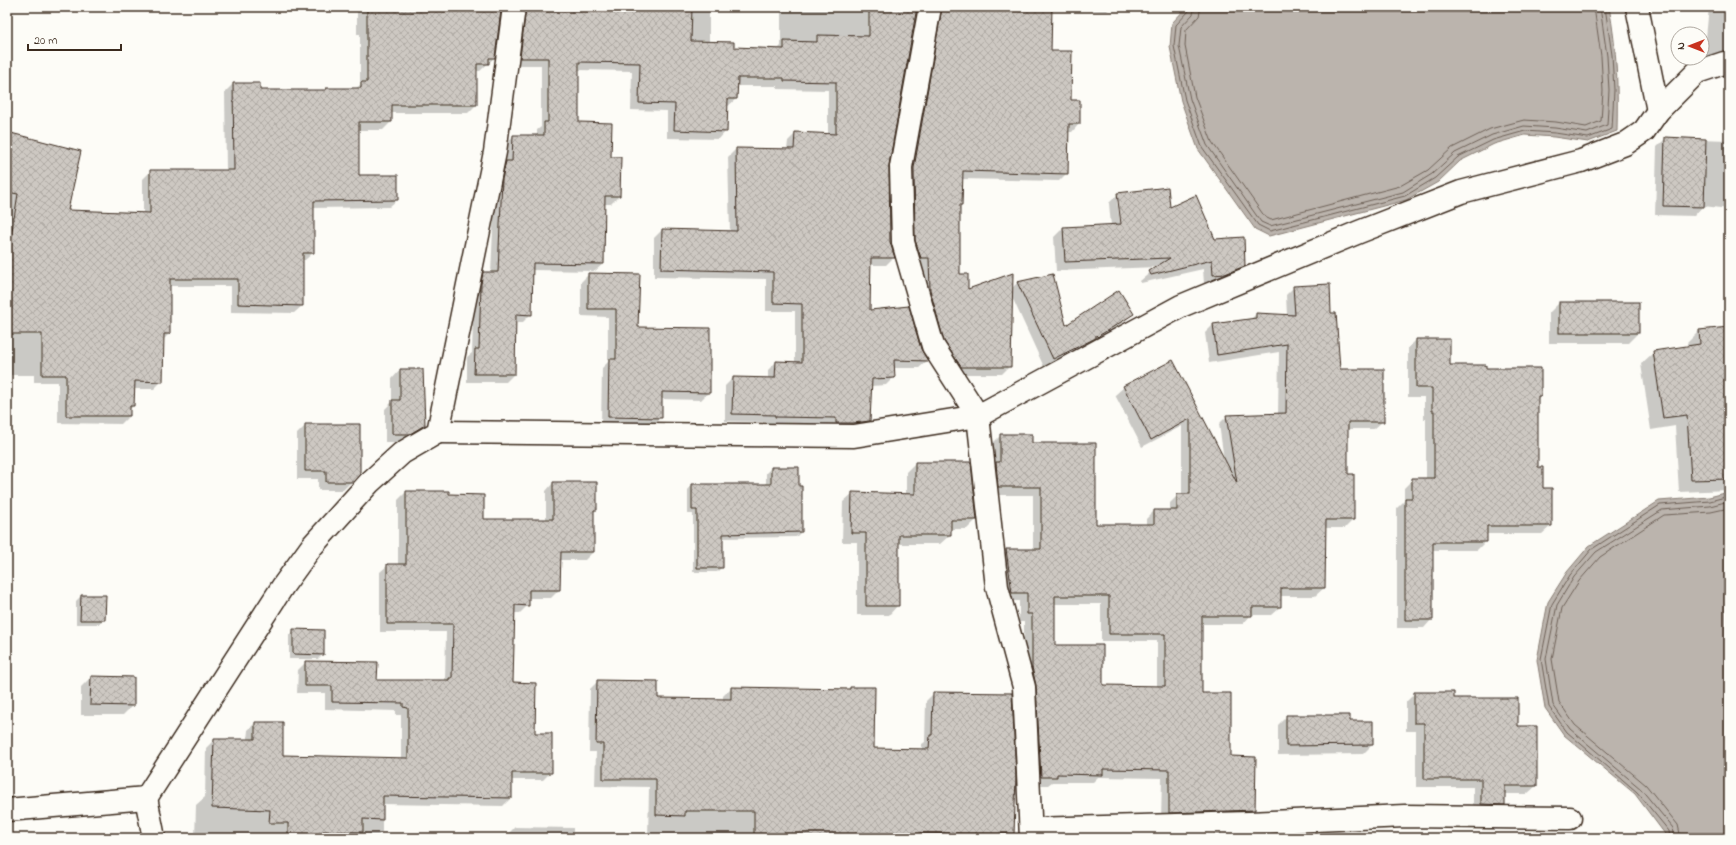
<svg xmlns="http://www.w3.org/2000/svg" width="1736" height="845" font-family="'Indie Flower',sans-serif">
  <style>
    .water { fill: #bbb4ad; stroke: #887d74 }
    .shadow { fill: #0003; fill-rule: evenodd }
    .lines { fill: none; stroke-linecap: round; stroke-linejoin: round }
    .shore { stroke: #6e6157; stroke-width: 1 }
    .building { fill: url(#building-cross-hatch); stroke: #3b2a1e; fill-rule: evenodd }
    .street-casing { stroke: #3b2a1e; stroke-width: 25 }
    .street { stroke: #fdfcf7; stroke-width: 22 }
  </style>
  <defs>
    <pattern id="building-cross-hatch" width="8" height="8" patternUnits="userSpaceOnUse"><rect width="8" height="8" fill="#cdc8c2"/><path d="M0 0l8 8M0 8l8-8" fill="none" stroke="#b1aca6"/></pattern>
  </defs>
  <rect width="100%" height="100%" fill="#fdfcf7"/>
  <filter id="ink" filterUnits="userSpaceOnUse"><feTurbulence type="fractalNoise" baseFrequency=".025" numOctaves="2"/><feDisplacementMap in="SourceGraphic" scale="8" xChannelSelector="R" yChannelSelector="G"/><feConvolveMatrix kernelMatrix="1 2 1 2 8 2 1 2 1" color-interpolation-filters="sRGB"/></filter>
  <g filter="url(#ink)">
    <g class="water">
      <path d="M1187,7h422c8,42 9,82 8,124l-29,11 -34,-5 -29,-2 -31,9 -34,17 -22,21 -32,18 -137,36 -14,-7 -57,-80 -17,-48 -11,-54 2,-24z"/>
      <polygon points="1729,492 1729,838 1667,838 1665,834 1635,794 1564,735 1545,708 1537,660 1548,602 1567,572 1589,546 1659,501 1709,497"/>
    </g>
    <g class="shadow">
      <polygon points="357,7 425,7 425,11 465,11 465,7 500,7 494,58 480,71 476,71 476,105 468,113 391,113 391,122 383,130 358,130 358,176 397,200 389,207 313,208 313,253 305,260 302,260 302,306 294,313 231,312 231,286 169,286 169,334 163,340 162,381 154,389 134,389 133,406 129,410 129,416 121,424 58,423 58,382 34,382 34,375 7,375 7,223 10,202 7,201 7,133 67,211 143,213 143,179 151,171 226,171 225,92 233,84 259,91 324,91 326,89 355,89 360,85 360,34 357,34"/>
      <polygon points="516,7 709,7 709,42 733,48 777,50 781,46 781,7 916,7 888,165 890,242 893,258 886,265 870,265 869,311 920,350 927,361 919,368 893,368 894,377 886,385 871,386 869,420 861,428 767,425 767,422 725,421 725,386 733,378 768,379 768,370 776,362 795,363 795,311 766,311 766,279 654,277 654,238 662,230 730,232 728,157 736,149 787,150 788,141 796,133 828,135 828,90 777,89 777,86 736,86 736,99 727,107 726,131 719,139 667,138 667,111 631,110 632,71 578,70 578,123 610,158 619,196 611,204 604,204 603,264 595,271 532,270 531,314 523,322 515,322 514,374 506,382 467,382 467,357 472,353 474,292 476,281 484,273 491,273 495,188 498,170 505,163 506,144 513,136 537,136 537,130 541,127 541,65 513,65"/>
      <polygon points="932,7 1111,7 1107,11 1051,10 1050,52 1079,124 1072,132 1068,132 1067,173 1059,181 961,179 961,204 959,206 959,275 967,290 1012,288 1017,283 1065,326 1133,314 1124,322 1089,345 1044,367 1012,297 1010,366 1002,374 953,374 922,298 922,266 913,266 906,176"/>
      <polygon points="1709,7 1729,7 1729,60 1704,58"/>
      <polygon points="1666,138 1729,140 1729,209 1703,206 1694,216 1655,215 1657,147"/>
      <path d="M1118,194l52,14 44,32 30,25 -9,10 -20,8 -11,1 -1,-15 -62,14 -1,-2 17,-14 -101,4 -2,-34 9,-9 48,-2 -2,-23zM1117,201h2l4,28h-2z"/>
      <polygon points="589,274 637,328 709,392 701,400 661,399 661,417 653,425 601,424 602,368 608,362 608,317 581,316 581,282"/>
      <path d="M1294,287l36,27 9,56 44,51 -9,8h-27v46l6,45 -8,8h-20l-1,60 -9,8h-35v11l-9,8h-20l-8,9h-42v70l53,116 -8,8 -85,3 1,-43 -64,-1 -5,5h-41l-4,3h-15l-9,-109v-54h-5v-21h-15l-6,-43 8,-8h27v-55h-43l3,-52 8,-8 30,9 64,81h51v-6l8,-8h16v-8l8,-8h4v-69l-40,21 -27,-52 9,-8 48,-26 52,99 -5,-36 8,-8 51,-1 1,-63 -70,11 -4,-30 8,-8 38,-6 5,-5 31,2 -1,-21zM1054,604h47v37h56v46l-55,-1 -48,-40z"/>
      <polygon points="1559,303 1638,333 1628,343 1549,343 1549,313"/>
      <polygon points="1729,328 1729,490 1679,492 1675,426 1651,430 1641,364 1654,352 1687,347 1687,343 1699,331"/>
      <polygon points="1416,340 1449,366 1485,369 1540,369 1540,396 1537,400 1537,468 1551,526 1542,534 1486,534 1486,541 1477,550 1432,550 1432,619 1424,628 1397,628 1397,508 1404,501 1404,488 1413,479 1426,479 1426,419 1424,419 1424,397 1408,397 1408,348"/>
      <polygon points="400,370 424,425 416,433 401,442 385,442 385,409 392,402 392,379"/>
      <polygon points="306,425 352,481 343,490 318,490 318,479 297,479 297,434"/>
      <polygon points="915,463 976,520 967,529 950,529 950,535 940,544 898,544 898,605 889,615 857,615 857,542 842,542 843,502 853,493 906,494 906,472"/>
      <polygon points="771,468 801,532 796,537 722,538 722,567 717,572 693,572 693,514 688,514 688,490 692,485 766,485 766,473"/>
      <polygon points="553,483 596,510 593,513 593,552 585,560 559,560 559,590 551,598 528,598 528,605 520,613 514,613 512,683 551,772 543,780 511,780 511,798 503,806 382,804 382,832 375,838 195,838 196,805 205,797 206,748 214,740 247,740 248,730 255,723 282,756 401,759 401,715 396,715 396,711 325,709 325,693 297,693 298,670 306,662 376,681 445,681 446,632 380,632 380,572 388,565 398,565 398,500 406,492 448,495 483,520 546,520 546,491"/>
      <polygon points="81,596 105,596 104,619 99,624 76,624 76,601"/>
      <polygon points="294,630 323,654 318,659 289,659 289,635"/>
      <polygon points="91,677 133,705 123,715 81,715 81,687"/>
      <polygon points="598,681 657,699 723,700 723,696 731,688 848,690 850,688 873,749 922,750 922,744 925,742 926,701 934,693 1015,776 1013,838 648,838 649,787 595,786 596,752 589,752 590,689"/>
      <polygon points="1415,693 1453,699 1517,727 1536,786 1527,794 1504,794 1504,804 1496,813 1473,813 1473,787 1416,787 1416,731 1406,731 1406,702"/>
      <polygon points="1287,716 1349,722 1372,745 1363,754 1278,755 1278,725"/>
      <polygon points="515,827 573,828 573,838 507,838 507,835"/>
    </g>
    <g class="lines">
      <g class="shore">
        <polyline points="1190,7 1189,11 1176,25 1174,46 1185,100 1202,147 1258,225 1270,231 1405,196 1435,178 1458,157 1493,140 1525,131 1555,133 1588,138 1612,129 1614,90 1612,55 1605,7"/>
        <polyline points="1195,7 1193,14 1181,27 1179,46 1190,99 1207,145 1261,222 1270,226 1403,192 1432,174 1455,153 1492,135 1524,126 1555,128 1587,133 1607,125 1609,90 1607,56 1600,7"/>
        <polyline points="1201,7 1199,16 1186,30 1185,46 1195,97 1212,142 1265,217 1271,220 1400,186 1428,170 1452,148 1490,129 1524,120 1556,122 1586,127 1601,121 1603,91 1601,56 1594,7"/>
        <polyline points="1670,838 1669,831 1637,792 1567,732 1549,707 1541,659 1552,604 1570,575 1592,549 1660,505 1710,501 1729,496"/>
        <polyline points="1675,838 1673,828 1641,789 1570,729 1553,705 1546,659 1557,605 1574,577 1596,552 1662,510 1710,506 1729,501"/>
        <polyline points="1681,838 1678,825 1646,785 1575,725 1559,702 1552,659 1562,608 1579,581 1600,557 1664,515 1711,512 1729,508"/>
      </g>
    </g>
    <g class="building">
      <polygon points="367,7 426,7 426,10 501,10 495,58 489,58 489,64 477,64 477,105 392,105 392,122 359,122 359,175 398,175 398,200 314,201 314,253 303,253 303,306 238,304 238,279 170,279 170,334 164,334 163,382 135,381 134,406 130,406 130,416 66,416 66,375 42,375 42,334 7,334 7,261 18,194 7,192 7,132 81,151 68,210 150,213 150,170 234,170 233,83 260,83 260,90 326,90 326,88 361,88 361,82 367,82"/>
      <polygon points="526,7 692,7 691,41 734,42 734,47 784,49 784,41 817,42 817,35 869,36 869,7 917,7 889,165 890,242 895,258 871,258 870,310 909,306 921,349 928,361 894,360 895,378 872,379 870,421 853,423 836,423 836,418 775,417 775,415 732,414 733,377 775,378 776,361 802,362 802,304 773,303 773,272 661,269 662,229 737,231 736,148 794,149 795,132 836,134 836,82 784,81 784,78 738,78 737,99 728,99 727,132 674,130 675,104 639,103 640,63 579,62 579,122 612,123 611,157 621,157 620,196 605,196 604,264 533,263 532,315 516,314 515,374 474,374 475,349 479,349 481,284 483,272 498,272 502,179 506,161 512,161 513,135 544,135 544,122 548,122 548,58 520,58"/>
      <polygon points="942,7 1052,7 1051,51 1072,51 1071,100 1080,100 1080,124 1069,124 1068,174 963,171 962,205 960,205 960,274 968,274 968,289 1013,273 1011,367 961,367 944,341 930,290 929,258 921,258 915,240 914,168"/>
      <polygon points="1665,137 1706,139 1704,207 1663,206"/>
      <polygon points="1168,187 1170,207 1196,195 1215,239 1244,237 1245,266 1225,274 1213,275 1212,260 1151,275 1149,271 1170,258 1065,262 1063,227 1121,224 1117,193"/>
      <polygon points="588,273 640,274 638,327 710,328 710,393 662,392 662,418 608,417 609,359 616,359 616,309 588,309"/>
      <polygon points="1053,274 1066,325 1119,290 1134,314 1100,335 1098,337 1096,335 1096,338 1053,359 1017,282"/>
      <path d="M1330,284l1,29h5l4,56h44v53h-36v52h6v46h-28l-1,68h-44v19h-29v9h-50v77h29v63l25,1 -1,53 -86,3v-43l-66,-1v6l-46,-1v3h-16l-5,-91 -4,-19v-53h-5v-21h-15l-6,-44h35v-62h-43l-2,-25h4v-28h32v9h64v81h58v-14h23v-16h13v-75l-39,21 -28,-54 50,-26 64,123 -11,-68 60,-2 1,-69 -70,11 -4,-31 43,-6v-5l39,2 -2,-29zM1055,596h54v38h56v52l-62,-1v-40h-48z"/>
      <rect x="1559" y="302" width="80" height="31"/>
      <polygon points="1729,327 1729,479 1691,480 1687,415 1663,418 1653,351 1700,344 1699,330"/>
      <polygon points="1416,339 1450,339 1450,365 1486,365 1486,368 1541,368 1541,396 1538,396 1538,467 1543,467 1543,488 1552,488 1552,526 1487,526 1487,542 1433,542 1433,620 1405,620 1405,498 1412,498 1412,478 1434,478 1434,411 1432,411 1432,388 1416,388"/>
      <polygon points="400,369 423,369 425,425 410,434 392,434 392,400 400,400"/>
      <polygon points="305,424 360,424 360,474 353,482 326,482 326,471 305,471"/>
      <polygon points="915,462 971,462 977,520 951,520 951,535 899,535 899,606 866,606 866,533 851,533 852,492 915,494"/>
      <polygon points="771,467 799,467 799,486 802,486 802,532 723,534 723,568 697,568 697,510 692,510 692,484 771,484"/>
      <polygon points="553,482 597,482 597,510 594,510 594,552 561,552 560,590 529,590 529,606 515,605 513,682 536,683 535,733 552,733 552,773 512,773 512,798 383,796 383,820 363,819 363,832 323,831 323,838 288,838 288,823 269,823 270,810 212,808 214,739 255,739 255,722 283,722 283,755 408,758 408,708 403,707 403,703 332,702 332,686 305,686 305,661 378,662 377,680 449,680 449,678 452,678 453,624 387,624 387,564 406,564 406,491 449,491 449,494 484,495 484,519 553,519"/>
      <polygon points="81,595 106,595 105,620 80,620"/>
      <polygon points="293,629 324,630 324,655 293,654"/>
      <polygon points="91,676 134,677 134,706 90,705"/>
      <polygon points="597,680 658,681 658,698 731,699 731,687 850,689 850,687 875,687 874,748 929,749 930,735 932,735 933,692 1012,693 1016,776 1014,834 920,833 920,838 754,838 754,811 685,811 685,816 656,815 656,779 603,779 603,744 596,744"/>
      <polygon points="1414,692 1454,692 1454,698 1518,698 1518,726 1537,726 1537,786 1505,786 1505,805 1481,804 1481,779 1424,779 1424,723 1414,723"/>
      <polygon points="1286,715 1350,715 1350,721 1373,721 1373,745 1286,746"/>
    </g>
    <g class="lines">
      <g class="street-casing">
        <g id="street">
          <polyline points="930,7 901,167 903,242 933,346 978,416 997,587 1024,687 1031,838"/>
          <polyline points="1637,7 1658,111"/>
          <polyline points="438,432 854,436 978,416 1181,306 1359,232 1461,192 1581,161 1625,144 1644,131 1658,111 1697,72 1724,63 1729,64"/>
          <polyline points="146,798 154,838"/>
          <polyline points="7,810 146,798 283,586 312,546 369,483 402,453 438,432 495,152 514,7"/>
          <polyline points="1031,829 1249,823 1405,816 1570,818"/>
        </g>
      </g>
      <use href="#street" class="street"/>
    </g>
  </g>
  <rect width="1736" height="845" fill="none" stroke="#fdfcf7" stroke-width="24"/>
  <rect x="12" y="12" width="1712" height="821" fill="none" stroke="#3b2a1e" stroke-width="1.5" filter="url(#ink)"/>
  <g transform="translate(1690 46) rotate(270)"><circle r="19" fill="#fdfcf7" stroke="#afa8a0"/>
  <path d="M0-3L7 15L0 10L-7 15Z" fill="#c8321e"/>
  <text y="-6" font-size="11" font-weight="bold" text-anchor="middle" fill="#3b2a1e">N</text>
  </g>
  <path d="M28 44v6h93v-6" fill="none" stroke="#3b2a1e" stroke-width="2"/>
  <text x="34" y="44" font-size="12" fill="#3b2a1e" stroke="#fdfcf7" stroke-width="3" paint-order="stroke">20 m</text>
</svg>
